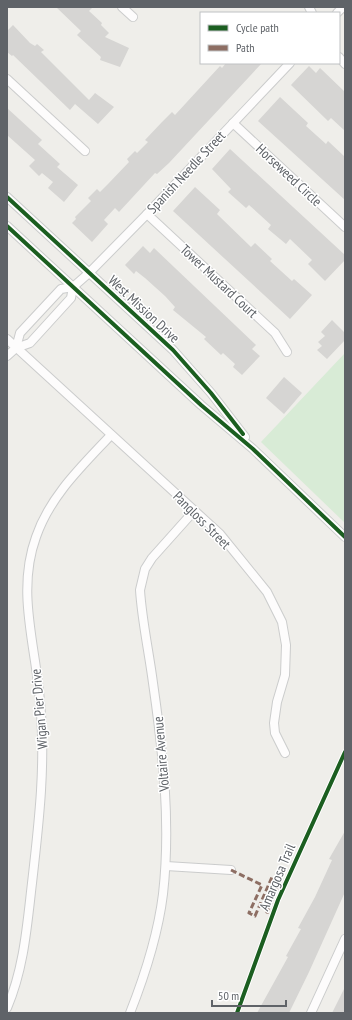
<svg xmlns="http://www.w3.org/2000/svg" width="352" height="1020" font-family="'PT Sans Narrow',sans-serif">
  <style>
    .green { fill: #d8ebd6 }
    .building { fill: #d6d5d3 }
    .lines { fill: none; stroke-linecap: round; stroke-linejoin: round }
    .minor-casing { stroke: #cbcccc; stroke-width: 10 }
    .minor { stroke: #fdfcfc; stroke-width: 8 }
    .quiet { stroke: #8d6e63; stroke-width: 3; stroke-dasharray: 6 3; stroke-linecap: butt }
    .cycleway-casing { stroke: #fff; stroke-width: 6 }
    .cycleway { stroke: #1b5e20; stroke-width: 4 }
    .labels { text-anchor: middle; stroke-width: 3; stroke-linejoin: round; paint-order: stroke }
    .street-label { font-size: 14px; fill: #5f6368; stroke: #fff }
  </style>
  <rect width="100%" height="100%" fill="#efeeea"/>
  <polygon class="green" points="345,353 345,523 261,442"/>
  <g class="building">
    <polygon points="56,7 93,7 89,11 102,23 101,25 109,33 105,37 129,48 120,67 100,60 101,57 77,35 81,31"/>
    <polygon points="13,25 30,43 35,46 37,44 44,50 41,52 89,100 95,93 114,107 98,124 75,104 70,110 13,55 12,56 7,52 7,31"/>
    <polygon points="226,63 262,63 169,163 157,174 155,173 119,212 115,208 104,220 108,224 92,242 72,223 76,219 75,217 91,201 88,198 97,189 100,192 108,184 129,162 127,159 135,151 137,153 148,142 145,140 162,122 172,112 175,115 220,66 222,68"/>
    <polygon points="309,66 316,73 320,68 345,92 345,131 331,118 328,121 291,85"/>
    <polygon points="280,97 308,123 306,126 326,144 328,141 345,157 345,200 258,121"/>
    <polygon points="7,108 42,140 38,144 60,164 57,167 78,185 64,202 48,188 53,182 42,173 39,176 29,166 35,160 7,135"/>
    <polygon points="230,149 345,255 345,260 325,281 308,264 312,260 290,239 286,244 268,229 271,225 249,205 246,208 228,192 231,189 212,169"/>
    <polygon points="195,187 220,210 217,214 251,247 255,243 272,259 270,261 292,281 294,279 312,295 290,319 173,211"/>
    <polygon points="143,246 150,253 154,248 256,345 252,349 260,356 242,375 233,367 235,364 223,353 221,355 204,339 206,337 173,310 175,307 165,296 145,278 136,271 134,274 125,265"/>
    <polygon points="332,320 345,333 345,340 327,359 317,350 322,346 318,342 325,336 321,332"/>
    <polygon points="284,377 302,393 284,414 266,398"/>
    <polygon points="345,831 345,892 309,972 289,1013 257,1013 288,957 286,956 301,929 298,928 315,897 332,860 329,859"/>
    <polygon points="345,987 345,1013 332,1013"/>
  </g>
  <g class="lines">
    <g class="minor-casing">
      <g id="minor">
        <polyline points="122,7 133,17"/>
        <polyline points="309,7 312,13"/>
        <polyline points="337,13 343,7"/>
        <polyline points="339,57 345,64"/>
        <polyline points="7,79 85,151"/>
        <polyline points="233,123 345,227"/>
        <polyline points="7,197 173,350 211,393 245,437"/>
        <polyline points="147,214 275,333 287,352"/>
        <polyline points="7,226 201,405 253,449 345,537"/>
        <polyline points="7,339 220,534 267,592 282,622 286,645 285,675 277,702 274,723 275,733 285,753"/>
        <polyline points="16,348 20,333 61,289 73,287 89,273 147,214 290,63"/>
        <polyline points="7,356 16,348 30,343 71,298 73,287"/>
        <polyline points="166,866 231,870"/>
        <path d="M7,1008c17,-40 20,-82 25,-125 7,-61 14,-120 8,-181 -4,-56 -24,-110 -4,-165 14,-41 46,-71 75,-102"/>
        <path d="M130,1013c15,-38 28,-78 33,-119 8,-70 0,-142 -10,-211 -4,-31 -11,-62 -13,-93l5,-21 7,-11 42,-47"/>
        <polyline points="311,1013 345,939"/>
      </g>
    </g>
    <use href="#minor" class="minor"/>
    <polyline class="quiet" points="231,870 262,885 249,913 255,916 272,877 280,881 267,912 273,914"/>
    <g class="cycleway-casing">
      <g id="cycleway">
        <polyline points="7,197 173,350 211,393 243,434"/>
        <polyline points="7,226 201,405 253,449 345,537"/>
        <polyline points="237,1013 278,900 345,752"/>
      </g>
    </g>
    <use href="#cycleway" class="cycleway"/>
  </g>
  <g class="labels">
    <g class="street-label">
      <text transform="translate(186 172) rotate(-47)" y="5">Spanish Needle Street</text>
      <text transform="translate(289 175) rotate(43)" y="5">Horseweed Circle</text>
      <text transform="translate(219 281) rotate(43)" y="5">Tower Mustard Court</text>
      <text transform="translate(144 309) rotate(43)" y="5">West Mission Drive</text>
      <text transform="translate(202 520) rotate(45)" y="5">Pangloss Street</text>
      <text transform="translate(39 709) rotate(-95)" y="5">Wigan Pier Drive</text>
      <text transform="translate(161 754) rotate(-95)" y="5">Voltaire Avenue</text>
      <text transform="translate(277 877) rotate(-67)" y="5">Amargosa Trail</text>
    </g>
  </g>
  <rect width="352" height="1020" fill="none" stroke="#5f6368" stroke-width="16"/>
  <rect x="200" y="12" width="140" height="52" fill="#ffffff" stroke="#bfc1c3"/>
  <rect x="208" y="25" width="20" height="6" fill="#1b5e20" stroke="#bfc1c3"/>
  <text x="236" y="32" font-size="12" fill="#5f6368">Cycle path</text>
  <rect x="208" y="45" width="20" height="6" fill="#8d6e63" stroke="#bfc1c3"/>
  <text x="236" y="52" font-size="12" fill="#5f6368">Path</text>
  <path d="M212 1000v6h74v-6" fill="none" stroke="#5f6368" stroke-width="2"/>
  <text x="218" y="1000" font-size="12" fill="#5f6368" stroke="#ffffff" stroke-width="3" paint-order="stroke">50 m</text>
</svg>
